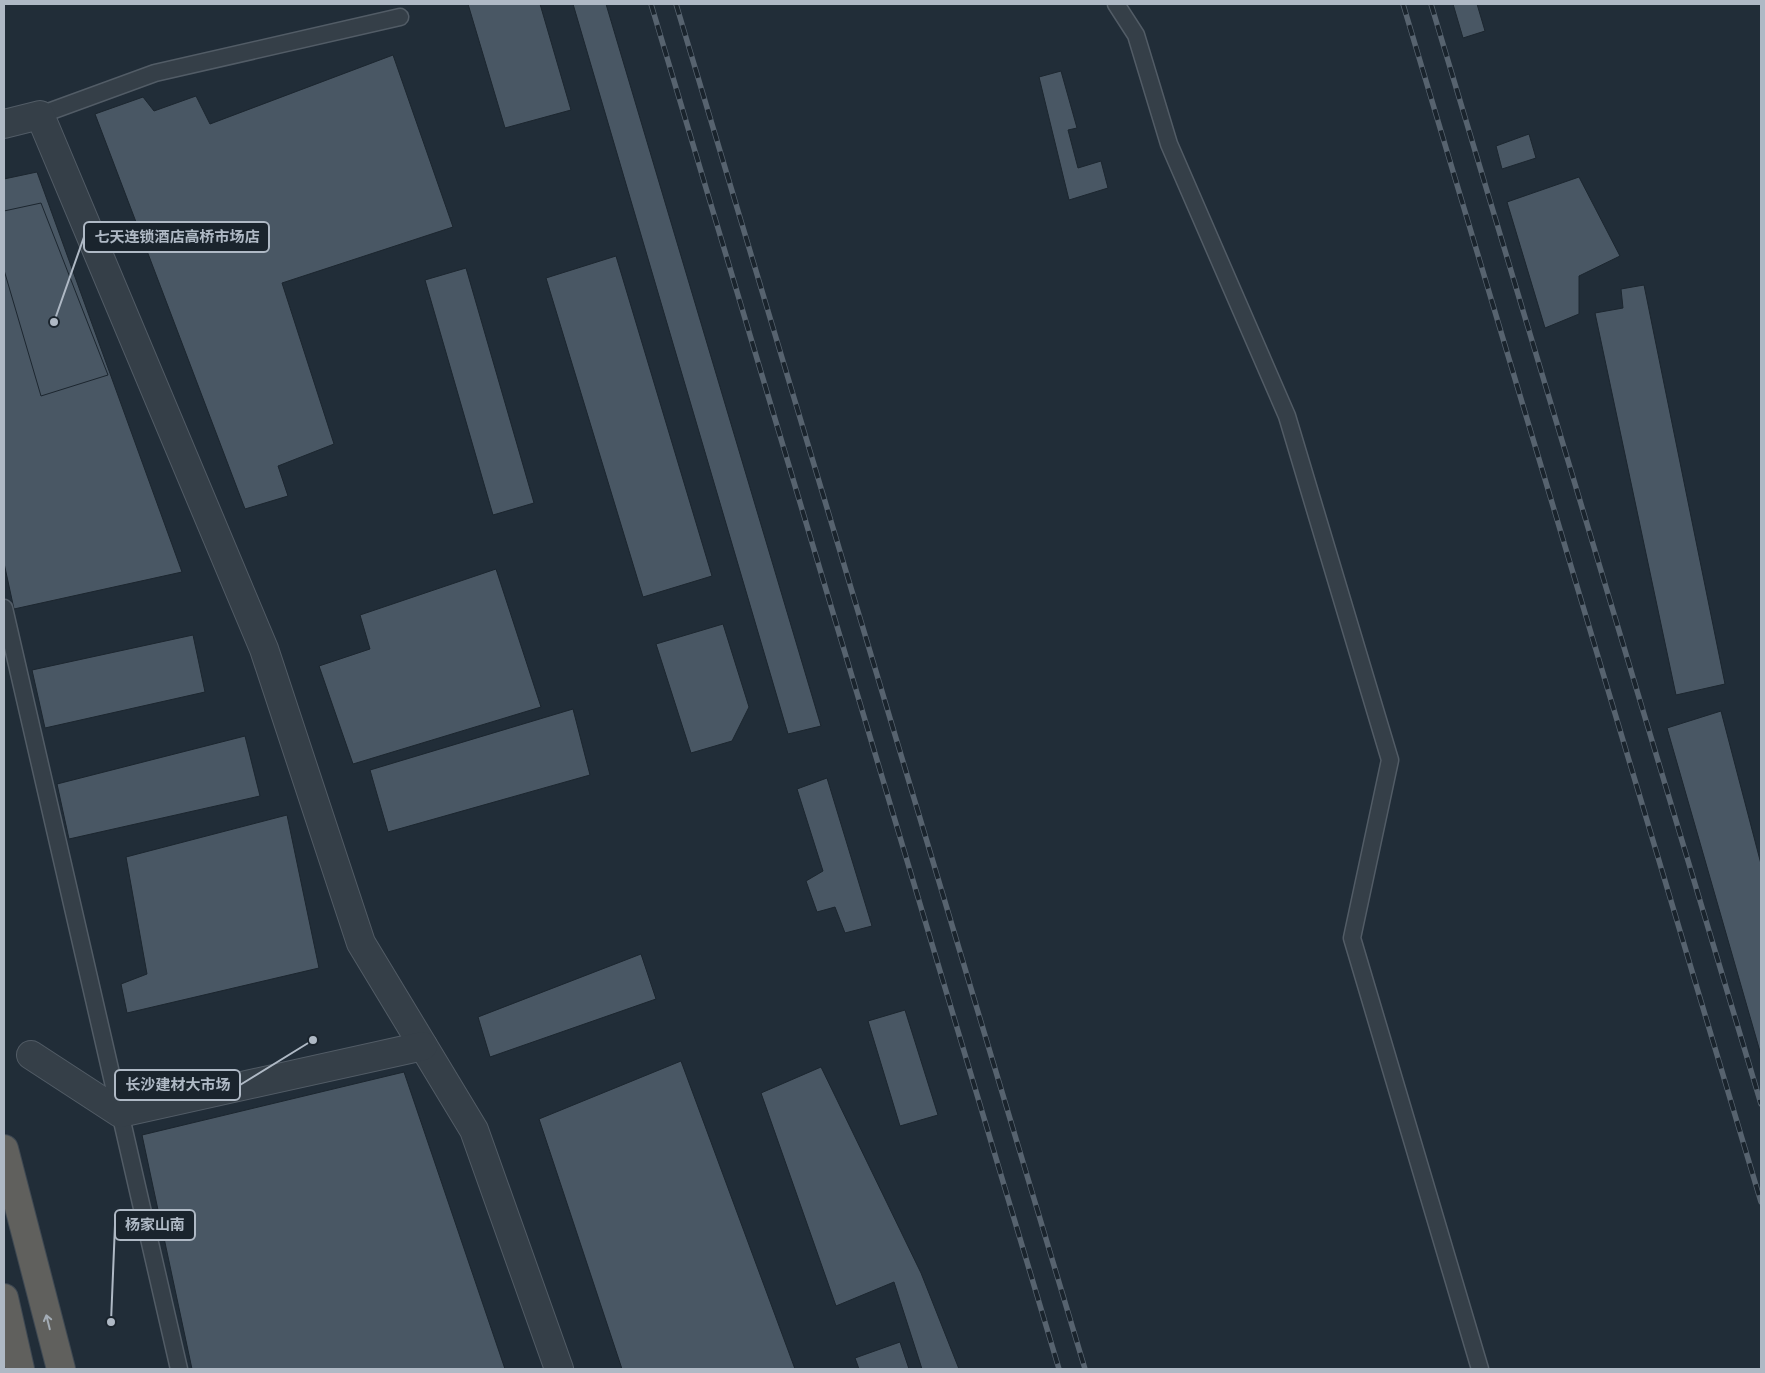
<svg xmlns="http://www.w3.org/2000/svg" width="1765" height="1373" font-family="'DM Sans','Noto Sans SC',sans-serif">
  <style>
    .building { fill: #495764; stroke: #1c262f }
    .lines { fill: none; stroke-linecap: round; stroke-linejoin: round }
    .service-casing { stroke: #525c66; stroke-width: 19 }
    .minor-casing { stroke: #525c66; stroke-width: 30 }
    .trunk-casing { stroke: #3f4953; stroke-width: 30 }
    .service { stroke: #353f48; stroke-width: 16 }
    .minor { stroke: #353f48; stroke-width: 28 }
    .trunk { stroke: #60605d; stroke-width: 28 }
    .rail-casing { stroke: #57636f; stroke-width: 5.5 }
    .rail { stroke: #1a242d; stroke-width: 4; stroke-dasharray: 11; stroke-linecap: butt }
    .oneway { stroke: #a3acb5 }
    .leader { fill: none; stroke: #afb9c5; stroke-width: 2 }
    .callout-dot { fill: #afb9c5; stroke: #1a242d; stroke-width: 2 }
    .callout { fill: #1a242d; stroke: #afb9c5; stroke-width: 2 }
    .callout-label { font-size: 15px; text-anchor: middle; font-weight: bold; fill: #afb9c5 }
  </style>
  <rect width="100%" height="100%" fill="#212d38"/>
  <g class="building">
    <polygon points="468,4 540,4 571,110 505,128"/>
    <polygon points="573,4 606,4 821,726 788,734"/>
    <polygon points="1453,4 1477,4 1485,31 1463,38"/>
    <polygon points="393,55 453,227 282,283 334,444 278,466 288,496 245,509 95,114 143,97 154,111 196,96 210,124"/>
    <polygon points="1061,71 1077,128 1068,130 1078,168 1101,161 1108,188 1069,200 1039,77"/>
    <polygon points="1529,134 1536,158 1502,169 1496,146"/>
    <polygon points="37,172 182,572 14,609 4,563 4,179"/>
    <polygon points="1579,177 1620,256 1579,276 1579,314 1545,328 1507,202"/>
    <polygon points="41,203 108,375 41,396 4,270 4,211"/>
    <polygon points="616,256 712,576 643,597 546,278"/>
    <polygon points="466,268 534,503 493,515 425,280"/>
    <polygon points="1644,285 1725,684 1676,695 1595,313 1623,308 1621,289"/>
    <polygon points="496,569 541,707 353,764 319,666 370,649 360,615"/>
    <polygon points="723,624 749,707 732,741 691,753 656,644"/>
    <polygon points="193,635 205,692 45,728 32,670"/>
    <polygon points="573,709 590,775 388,832 370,770"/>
    <polygon points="1721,711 1761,864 1761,1055 1667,728"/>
    <polygon points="245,736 260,796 69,839 57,784"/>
    <polygon points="827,778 872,926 845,933 835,907 817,912 806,881 823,871 797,789"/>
    <polygon points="287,815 319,968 127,1013 121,984 147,974 126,857"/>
    <polygon points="641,954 656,999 490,1057 478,1017"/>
    <polygon points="905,1010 938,1115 900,1126 868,1021"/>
    <polygon points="681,1061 795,1369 622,1369 539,1119"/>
    <polygon points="821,1067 921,1273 959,1369 922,1369 894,1282 836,1306 761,1093"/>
    <polygon points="404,1072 505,1369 192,1369 142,1135"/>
    <polygon points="900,1342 909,1369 859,1369 855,1358"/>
  </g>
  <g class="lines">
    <g class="service-casing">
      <g id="service">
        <polyline points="1116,4 1136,35 1169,144 1287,416 1390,760 1352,938 1480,1369"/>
        <polyline points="40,115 155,73 400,17"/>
        <polyline points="4,608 179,1369"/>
      </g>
    </g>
    <g class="minor-casing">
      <g id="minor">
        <polyline points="4,124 40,115 264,649 361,943 474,1130 559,1369"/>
        <polyline points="31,1055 120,1113 423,1046"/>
      </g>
    </g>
    <g class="trunk-casing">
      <g id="trunk">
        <polyline points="4,1149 61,1369"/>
        <polyline points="4,1298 20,1369"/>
      </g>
    </g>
    <use href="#service" class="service"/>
    <use href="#minor" class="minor"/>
    <use href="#trunk" class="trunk"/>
    <g class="rail-casing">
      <g id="rail">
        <polyline points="651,4 1059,1369"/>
        <polyline points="676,4 1085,1369"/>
        <polyline points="1403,4 1761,1202"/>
        <polyline points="1431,4 1761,1104"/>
      </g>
    </g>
    <use href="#rail" class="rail"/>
  </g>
  <defs><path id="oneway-shaft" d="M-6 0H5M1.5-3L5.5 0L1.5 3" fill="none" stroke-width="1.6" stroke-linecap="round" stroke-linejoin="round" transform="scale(1.25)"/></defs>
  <use class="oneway" href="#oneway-shaft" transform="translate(48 1322) rotate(-104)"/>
  <path class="leader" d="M54 322L84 237M313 1040L240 1085M111 1322L115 1225"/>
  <g class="callout-dot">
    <circle cx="54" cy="322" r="5"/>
    <circle cx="313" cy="1040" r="5"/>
    <circle cx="111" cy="1322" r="5"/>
  </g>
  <g class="callout">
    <rect x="84" y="222" width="185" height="30" rx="5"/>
    <rect x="115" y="1070" width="125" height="30" rx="5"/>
    <rect x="115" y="1210" width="80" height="30" rx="5"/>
  </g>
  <g class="callout-label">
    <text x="177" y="242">七天连锁酒店高桥市场店</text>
    <text x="178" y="1090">长沙建材大市场</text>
    <text x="155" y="1230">杨家山南</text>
  </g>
  <rect width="1765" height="1373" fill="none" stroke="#afb9c5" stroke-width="10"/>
</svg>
